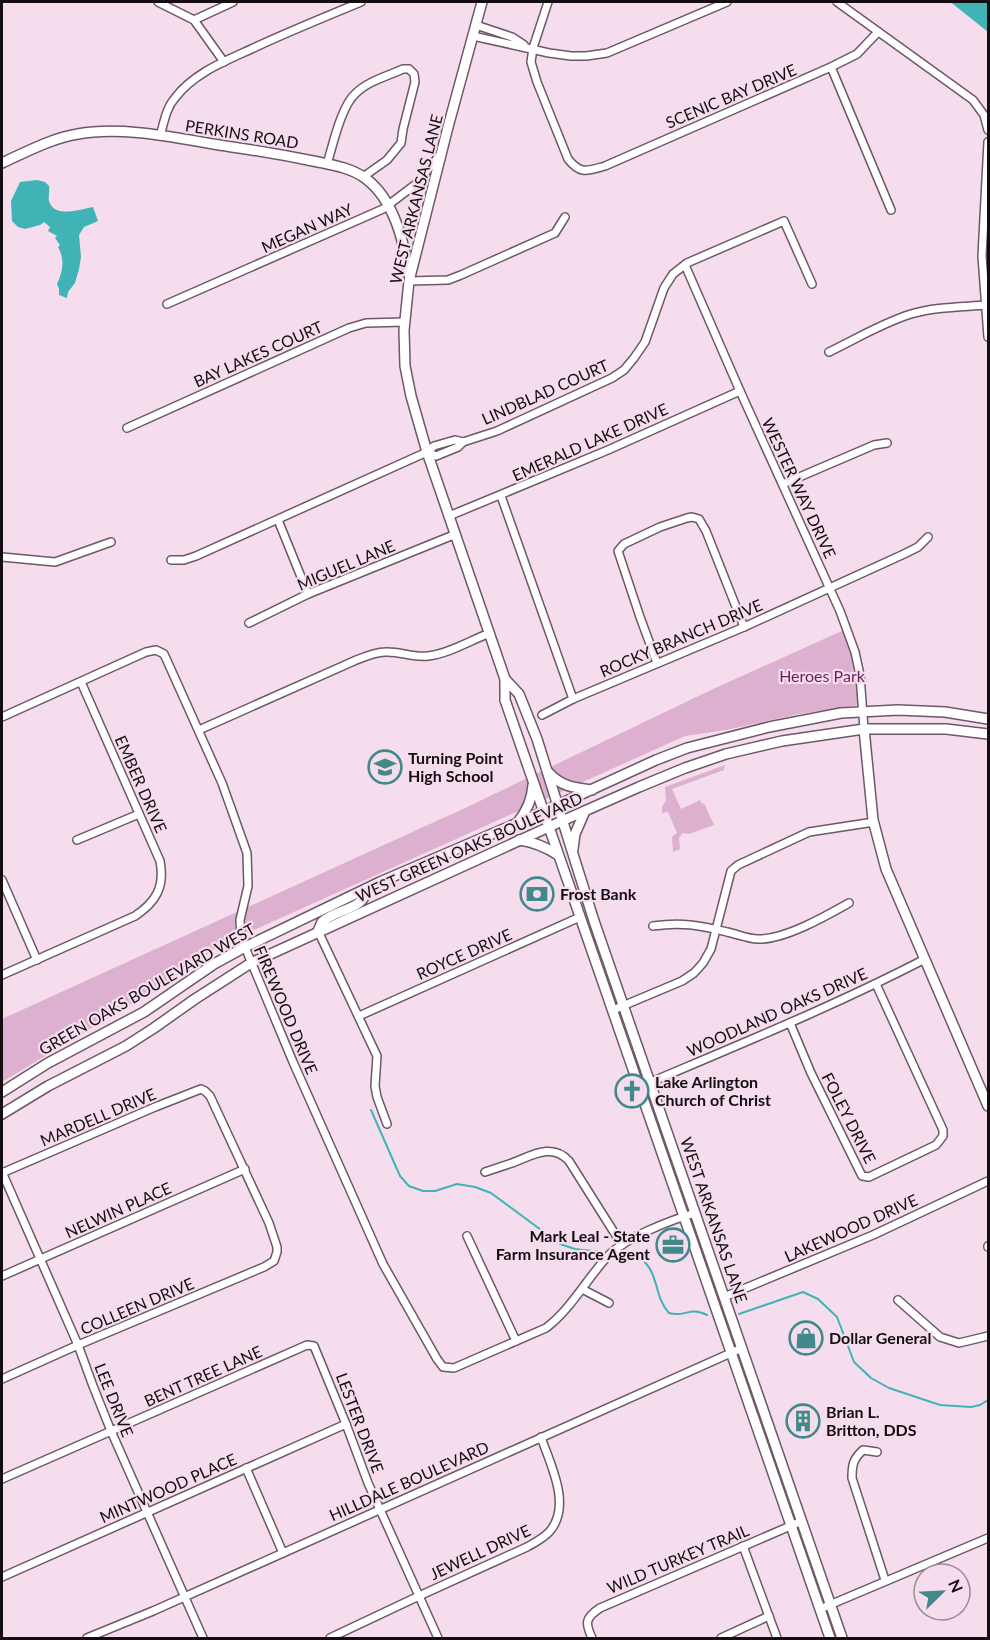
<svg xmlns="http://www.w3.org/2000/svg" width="990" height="1640" font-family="Lato,sans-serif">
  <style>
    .green { fill: #deb0d0 }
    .water { fill: #40b3b6 }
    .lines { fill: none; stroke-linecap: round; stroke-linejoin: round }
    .stream { stroke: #40b3b6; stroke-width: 2 }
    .street-casing { stroke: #6c5866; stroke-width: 10 }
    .secondary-casing { stroke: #6c5866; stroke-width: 12 }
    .street { stroke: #fff; stroke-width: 7 }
    .secondary { stroke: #fff; stroke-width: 9 }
    .labels { text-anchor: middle; stroke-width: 4.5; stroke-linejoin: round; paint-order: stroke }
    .street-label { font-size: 16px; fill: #150d12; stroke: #f5dded }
    .park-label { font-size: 16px; fill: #6c1e5b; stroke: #f5dded }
    .poi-label { font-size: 16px; font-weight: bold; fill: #150d12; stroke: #f5dded; text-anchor: start }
  </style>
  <rect width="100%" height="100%" fill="#f5dded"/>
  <g class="green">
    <path d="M844,630c10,26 13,46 14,75l-59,9 -73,16 -41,6 -462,208 -85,56 -136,82v-63l463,-211 246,-118z"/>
    <polygon points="725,765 724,770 672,789 681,809 700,800 702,804 704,803 714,825 689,834 683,833 679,838 680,849 673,852 672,837 677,833 668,812 662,813 662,807 666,800 665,787"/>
  </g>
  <g class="water">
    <polygon points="949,2 988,2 988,32 953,4"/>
    <path d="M37,180l8,2 4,4c1,5 -1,10 0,15 5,18 32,8 44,6l5,14 -14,6 -5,8 2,22 -2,12 -4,14 -7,9 -1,6 -8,-3v-6l-2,-5c6,-13 8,-24 1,-37l2,-2 -5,-7 2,-2 -9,-5 2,-4 -6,-5 -4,3 -15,4 -7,-2 -6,-6 -1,-20 9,-19z"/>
  </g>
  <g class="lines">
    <g class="stream">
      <polyline points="371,1110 400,1176 409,1186 423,1191 435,1191 457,1184 475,1187 491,1193 560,1244 575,1249 601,1252"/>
      <path d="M634,1255c27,12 18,40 35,58 16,5 20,-7 38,2"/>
      <polyline points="739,1314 803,1292 818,1299 837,1317 854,1362 871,1378 889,1388 940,1405 971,1407 980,1405 988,1400"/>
    </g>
    <g class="street-casing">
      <g id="street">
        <polyline points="158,2 194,20 224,62"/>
        <path d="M548,2l-15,46 -2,14 6,20 31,77c13,16 19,12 37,7l226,-99 26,-13 21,-22"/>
        <polyline points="837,2 973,100 984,115 988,130"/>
        <polyline points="194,20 233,2"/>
        <polyline points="476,25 512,37 524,45"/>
        <polyline points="473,36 549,53 571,56 586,56 607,53 727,2"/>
        <polyline points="831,67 891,210"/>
        <path d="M160,136c4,-13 6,-28 15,-38 20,-27 56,-39 85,-53 33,-15 67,-29 101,-43"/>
        <polyline points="988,142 982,256 988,337"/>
        <path d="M327,164c6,-19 14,-58 29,-71 12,-12 32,-17 47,-24h6l5,5 1,8 -12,47 -2,14 -14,17 -24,17"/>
        <polyline points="685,265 740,391 840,611 855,652 860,675 864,729"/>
        <polyline points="409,281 448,280 461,275 555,233 565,217"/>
        <polyline points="167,304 383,209 416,184 439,156"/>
        <path d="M829,352c27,-13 53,-29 82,-38 23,-7 50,-7 75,-9"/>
        <polyline points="127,428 349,328 366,323 405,322"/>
        <polyline points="427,452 436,456 458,447 463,442"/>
        <polyline points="783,484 874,445 887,443"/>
        <polyline points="501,496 573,699"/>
        <polyline points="449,516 608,450 740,391"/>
        <polyline points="278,520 308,594"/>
        <polyline points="2,557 55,562 111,542"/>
        <polyline points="171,560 184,560 196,556 427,452 434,446 455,440 463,442 497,431 612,378 624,370 634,358 645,342 664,288 673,274 687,263 784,221 812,284"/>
        <polyline points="249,623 308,594 456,534"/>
        <polyline points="657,663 640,617 618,551 624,544 660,527 687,518 692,517 699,519 706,531 744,627"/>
        <polyline points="542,715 573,699 744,627 904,554 918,547 928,537"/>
        <path d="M2,717l144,-65 10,-2 8,4 58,129 25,70 1,33 -8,34 1,18 4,9 48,115 90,202 54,95 6,8 11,1 92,-40c25,-19 40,-48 61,-71 17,-19 64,-37 88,-44"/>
        <path d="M199,730l155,-69c10,-4 21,-9 31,-9 15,-1 28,6 43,4 20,-2 43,-16 62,-23"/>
        <polyline points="77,840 139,814"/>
        <polyline points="2,880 37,960"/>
        <path d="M653,926c28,-4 46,-1 74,6 10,2 21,7 31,7 26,1 68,-23 91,-36"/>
        <polyline points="318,931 377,1056 375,1086 377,1097 387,1124"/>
        <path d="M2,975l133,-59c21,-14 30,-29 25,-55l-79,-179"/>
        <polyline points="613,1010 682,981 694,973 703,963 711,949 731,871 738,865 809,832 874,822"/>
        <polyline points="359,1016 580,917"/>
        <polyline points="790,1023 811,1073 862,1176 869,1177 936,1145 943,1136 943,1130 876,984"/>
        <path d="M641,1091l10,-9c92,-39 185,-77 274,-123"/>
        <polyline points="2,1172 78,1345 93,1386 111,1431 203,1638"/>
        <path d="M485,1172c9,-3 18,-6 27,-9 19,-7 40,-21 57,-2l53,84"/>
        <polyline points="467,1236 516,1341"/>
        <polyline points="988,1246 988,1247"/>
        <polyline points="2,1276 245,1169"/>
        <polyline points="582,1289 609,1303"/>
        <polyline points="724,1297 873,1235 988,1181"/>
        <polyline points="898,1300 940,1337 959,1343 988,1336"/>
        <polyline points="2,1379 78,1345 264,1267 274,1261 277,1252 277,1247 269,1223 210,1096 205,1091 201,1089 155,1107 2,1173"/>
        <path d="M877,1452l-14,-2c-10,9 -11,15 -11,28l33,102"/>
        <polyline points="246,1468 283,1553"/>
        <polyline points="2,1479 307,1345 314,1346 346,1424 368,1483 438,1638"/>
        <polyline points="743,1546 777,1638"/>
        <polyline points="2,1577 346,1424"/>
        <polyline points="820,1609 988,1538"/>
        <polyline points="87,1638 153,1611 742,1348"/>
        <path d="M330,1638l89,-42 108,-49c9,-5 17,-9 23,-16 22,-26 0,-67 -9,-94"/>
        <path d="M592,1638c-7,-15 -7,-20 8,-30l202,-87"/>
        <polyline points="721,1638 769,1616"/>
      </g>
    </g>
    <g class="secondary-casing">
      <g id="secondary">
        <polyline points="482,2 448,127 409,281 404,330 405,366 411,396 427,452 505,679 505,700 830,1638"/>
        <path d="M2,163c24,-11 50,-25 76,-29 47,-9 107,6 154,13 29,4 57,9 86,15 15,3 33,6 47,16 29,21 39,64 44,97"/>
        <polyline points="505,679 519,694 537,739 594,921 842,1638"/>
        <polyline points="864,729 873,820 886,869 988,1106"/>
        <path d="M548,772c12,14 26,16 44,18"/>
        <path d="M518,822c9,-11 14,-23 15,-37"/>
        <path d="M519,840c15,2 27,7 39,15"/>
        <polyline points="573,849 575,834 585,811"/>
        <path d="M318,931c1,-2 3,-7 4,-9 11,-12 45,-13 44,-33"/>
        <polyline points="2,1092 48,1063 144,1012 214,964 245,947 380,882 536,815 656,760 687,748 769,727 841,713 898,710 945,712 988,719"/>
        <polyline points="2,1114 48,1086 126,1046 154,1028 195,999 251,963 562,821 639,787 685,768 726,754 782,741 864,729 946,729 988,734"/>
      </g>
    </g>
    <use href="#street" class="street"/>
    <use href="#secondary" class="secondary"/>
  </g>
  <defs>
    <g id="school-ring" transform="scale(1.725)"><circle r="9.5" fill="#f5dded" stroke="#41898b" stroke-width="1.5"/><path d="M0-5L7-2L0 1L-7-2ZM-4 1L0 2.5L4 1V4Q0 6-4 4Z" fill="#41898b"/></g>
    <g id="bank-ring" transform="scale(1.725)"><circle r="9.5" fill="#f5dded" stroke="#41898b" stroke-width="1.5"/><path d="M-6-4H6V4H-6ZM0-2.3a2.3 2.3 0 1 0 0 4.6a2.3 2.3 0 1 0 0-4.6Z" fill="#41898b"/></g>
    <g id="church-ring" transform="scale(1.725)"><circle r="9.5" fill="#f5dded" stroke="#41898b" stroke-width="1.5"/><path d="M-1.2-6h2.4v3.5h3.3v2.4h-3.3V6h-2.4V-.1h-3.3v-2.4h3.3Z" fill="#41898b"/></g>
    <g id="office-ring" transform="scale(1.725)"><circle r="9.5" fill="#f5dded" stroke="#41898b" stroke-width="1.5"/><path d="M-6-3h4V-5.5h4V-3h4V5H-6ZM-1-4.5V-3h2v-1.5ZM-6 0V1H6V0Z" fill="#41898b"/></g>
    <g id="shop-ring" transform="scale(1.725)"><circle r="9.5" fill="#f5dded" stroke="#41898b" stroke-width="1.5"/><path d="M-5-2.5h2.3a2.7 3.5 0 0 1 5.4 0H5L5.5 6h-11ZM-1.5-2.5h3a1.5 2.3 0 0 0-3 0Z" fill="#41898b"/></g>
    <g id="building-ring" transform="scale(1.725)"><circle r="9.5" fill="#f5dded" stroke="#41898b" stroke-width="1.5"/><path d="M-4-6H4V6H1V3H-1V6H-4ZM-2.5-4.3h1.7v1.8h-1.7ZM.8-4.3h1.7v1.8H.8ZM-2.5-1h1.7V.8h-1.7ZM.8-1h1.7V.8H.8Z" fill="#41898b"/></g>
  </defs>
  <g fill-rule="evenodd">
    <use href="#school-ring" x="385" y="767"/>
    <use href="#bank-ring" x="537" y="894"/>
    <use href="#church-ring" x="632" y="1091"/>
    <use href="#office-ring" x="673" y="1245"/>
    <use href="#shop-ring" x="806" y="1338"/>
    <use href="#building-ring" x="803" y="1421"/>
  </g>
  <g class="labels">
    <g class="street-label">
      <text transform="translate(731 96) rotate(-23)" y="6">SCENIC BAY DRIVE</text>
      <text transform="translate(242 134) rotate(9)" y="6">PERKINS ROAD</text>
      <text transform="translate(416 199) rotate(-76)" y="6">WEST ARKANSAS LANE</text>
      <text transform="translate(307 228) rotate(-24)" y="6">MEGAN WAY</text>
      <text transform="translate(258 354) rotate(-24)" y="6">BAY LAKES COURT</text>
      <text transform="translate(545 392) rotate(-24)" y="6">LINDBLAD COURT</text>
      <text transform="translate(590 442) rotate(-24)" y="6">EMERALD LAKE DRIVE</text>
      <text transform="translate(799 488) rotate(65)" y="6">WESTER WAY DRIVE</text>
      <text transform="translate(346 565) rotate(-23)" y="6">MIGUEL LANE</text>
      <text transform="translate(681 638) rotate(-23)" y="6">ROCKY BRANCH DRIVE</text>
      <text transform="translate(141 784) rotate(66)" y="6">EMBER DRIVE</text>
      <text transform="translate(469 847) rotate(-24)" y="6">WEST GREEN OAKS BOULEVARD</text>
      <text transform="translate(464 954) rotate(-24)" y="6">ROYCE DRIVE</text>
      <text transform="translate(147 989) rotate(-30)" y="6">GREEN OAKS BOULEVARD WEST</text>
      <text transform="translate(286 1010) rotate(67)" y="6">FIREWOOD DRIVE</text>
      <text transform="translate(777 1012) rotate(-24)" y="6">WOODLAND OAKS DRIVE</text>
      <text transform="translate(98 1117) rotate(-23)" y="6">MARDELL DRIVE</text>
      <text transform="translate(849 1118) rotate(63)" y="6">FOLEY DRIVE</text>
      <text transform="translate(118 1210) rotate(-24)" y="6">NELWIN PLACE</text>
      <text transform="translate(714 1220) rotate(71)" y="6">WEST ARKANSAS LANE</text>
      <text transform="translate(851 1228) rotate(-24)" y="6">LAKEWOOD DRIVE</text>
      <text transform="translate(137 1306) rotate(-23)" y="6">COLLEEN DRIVE</text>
      <text transform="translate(203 1376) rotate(-24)" y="6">BENT TREE LANE</text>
      <text transform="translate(114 1400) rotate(68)" y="6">LEE DRIVE</text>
      <text transform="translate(360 1423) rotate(69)" y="6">LESTER DRIVE</text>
      <text transform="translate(409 1481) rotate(-24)" y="6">HILLDALE BOULEVARD</text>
      <text transform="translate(168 1488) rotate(-24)" y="6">MINTWOOD PLACE</text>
      <text transform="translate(480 1552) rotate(-25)" y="6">JEWELL DRIVE</text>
      <text transform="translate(678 1559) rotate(-23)" y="6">WILD TURKEY TRAIL</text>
    </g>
    <g class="park-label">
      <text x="822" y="682">Heroes Park</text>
    </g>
    <g class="poi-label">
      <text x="408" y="764">Turning Point<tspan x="408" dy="18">High School</tspan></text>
      <text x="560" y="900">Frost Bank</text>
      <text x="655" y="1088">Lake Arlington<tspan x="655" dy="18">Church of Christ</tspan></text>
      <text x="650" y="1242" text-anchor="end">Mark Leal - State<tspan x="650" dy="18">Farm Insurance Agent</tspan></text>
      <text x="829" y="1344">Dollar General</text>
      <text x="826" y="1418">Brian L.<tspan x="826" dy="18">Britton, DDS</tspan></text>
    </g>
  </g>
  <rect width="990" height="1640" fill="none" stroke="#150d12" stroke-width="6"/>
  <g transform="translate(942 1592) rotate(66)"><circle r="28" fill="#f5dded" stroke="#9b8a95" stroke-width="1.5"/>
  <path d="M0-4.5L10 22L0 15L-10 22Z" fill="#41898b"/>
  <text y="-9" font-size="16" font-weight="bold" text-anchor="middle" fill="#150d12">N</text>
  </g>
</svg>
